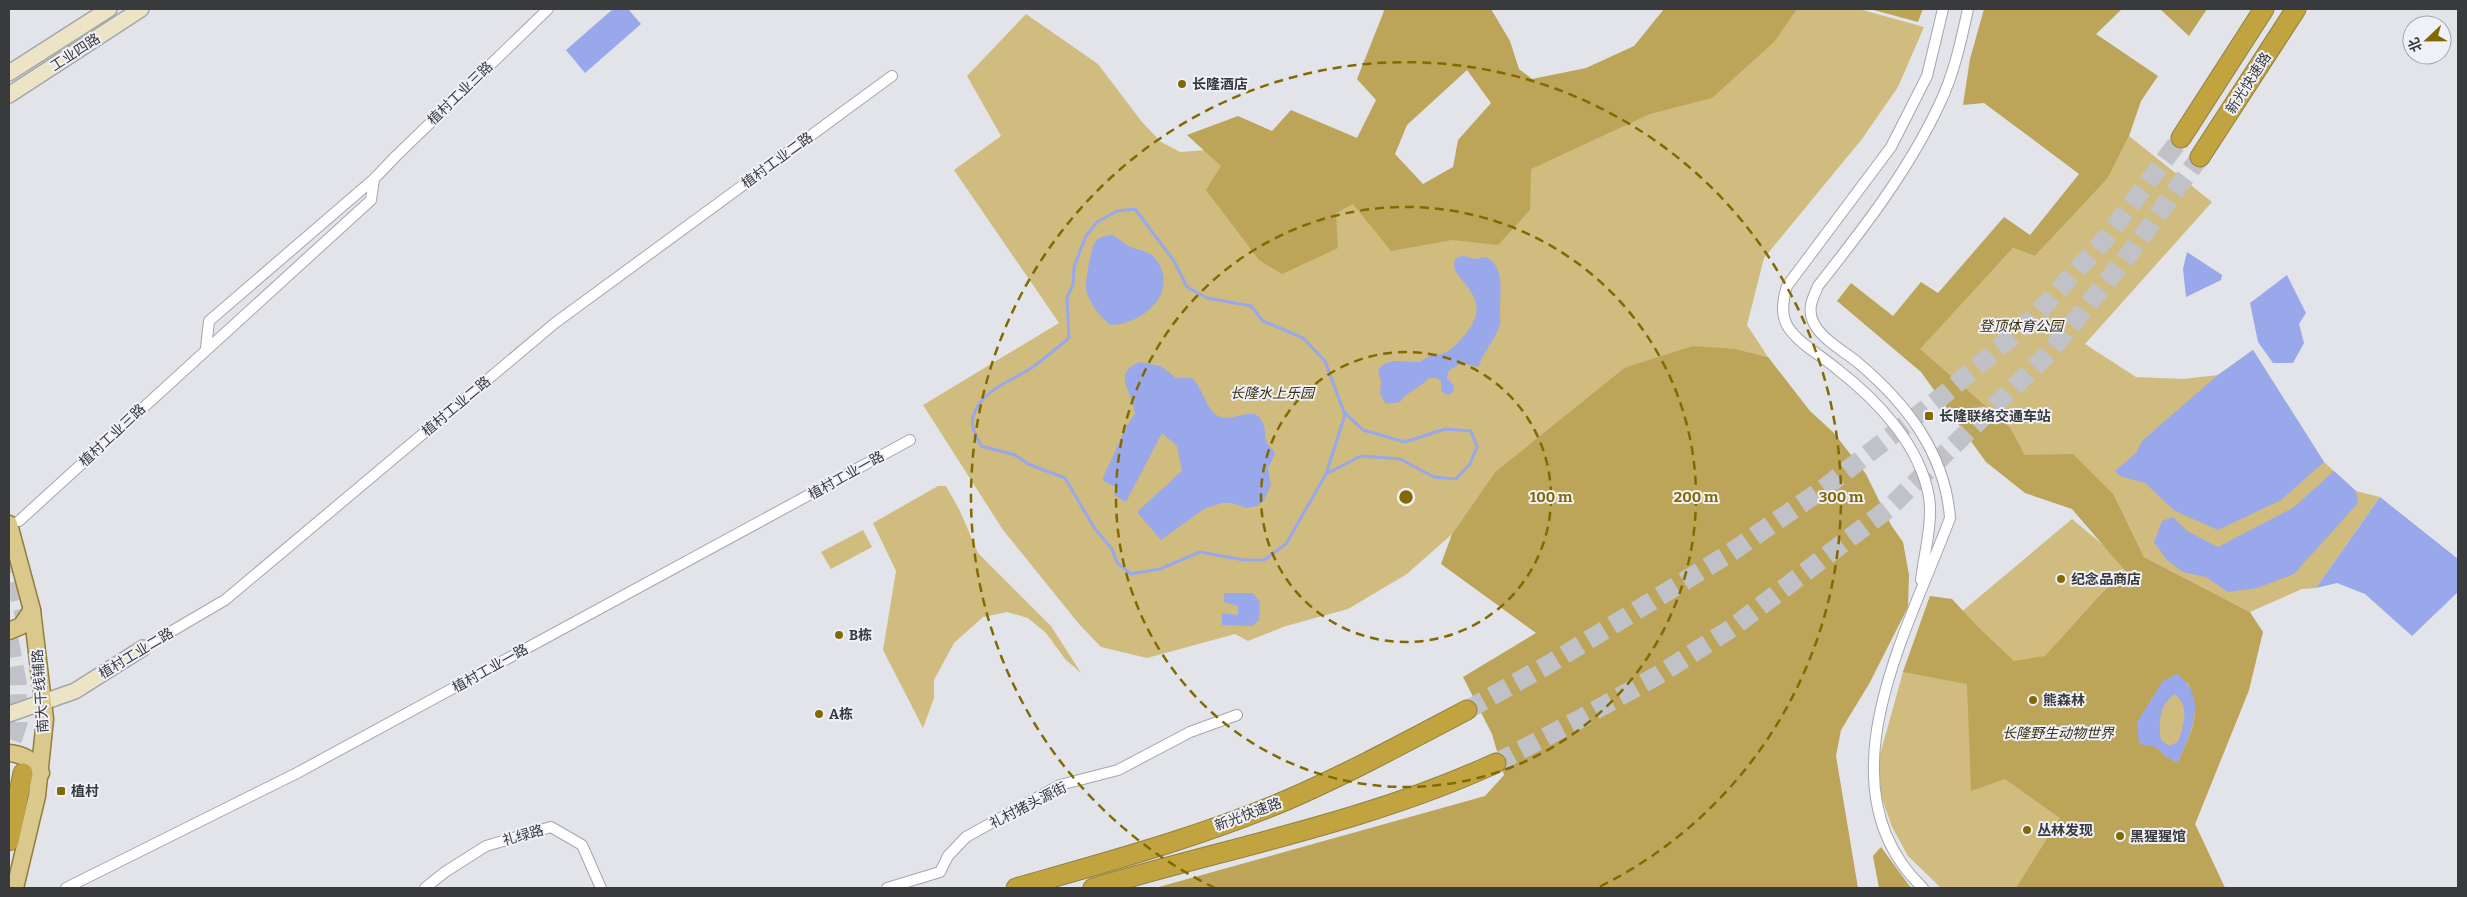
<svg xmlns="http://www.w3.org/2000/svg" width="2467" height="897" font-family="Bitter,'Noto Sans SC',serif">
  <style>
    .green { fill: #d0bc7e }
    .forest { fill: #bca458; fill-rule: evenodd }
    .water { fill: #99a7eb; fill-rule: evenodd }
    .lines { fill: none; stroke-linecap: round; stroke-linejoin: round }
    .stream { stroke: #99a7eb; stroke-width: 3 }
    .highway-tunnel { stroke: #c0c2c7; stroke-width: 19; stroke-dasharray: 19 9; stroke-linecap: butt }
    .street-casing { stroke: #a4a6ac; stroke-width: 12 }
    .secondary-casing { stroke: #a4a6ac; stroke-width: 18 }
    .primary-casing { stroke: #917f3e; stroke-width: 19 }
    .highway-casing { stroke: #917f3e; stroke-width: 21 }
    .street { stroke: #fff; stroke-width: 10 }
    .secondary { stroke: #ece4c5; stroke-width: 15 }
    .primary { stroke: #dac88c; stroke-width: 16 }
    .highway { stroke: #c1a43f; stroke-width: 19 }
    .ring { fill: none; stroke: #826a02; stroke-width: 2.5; stroke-dasharray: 9 6 }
    .poi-dot { fill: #826a02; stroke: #f0f1f8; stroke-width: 2 }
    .labels { text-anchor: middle; stroke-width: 4; stroke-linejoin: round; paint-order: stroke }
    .street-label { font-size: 14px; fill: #393a3c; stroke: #f0f1f8 }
    .poi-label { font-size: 14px; font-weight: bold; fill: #393a3c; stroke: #f0f1f8; text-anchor: start }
    .park-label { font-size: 14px; font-style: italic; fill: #3a300e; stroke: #f0f1f8 }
    .centre { fill: #826a02; stroke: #f0f1f8; stroke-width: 2.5 }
    .ring-label { font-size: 15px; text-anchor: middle; font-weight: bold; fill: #826a02; stroke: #f0f1f8; stroke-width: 4; stroke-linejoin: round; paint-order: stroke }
  </style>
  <rect width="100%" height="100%" fill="#e2e4ea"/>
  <g class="green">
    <polygon points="1732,9 1859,9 1924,27 1898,87 1862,139 1764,258 1747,325 1768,357 1736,349 1624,368 1495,472 1452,534 1407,574 1348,609 1286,626 1248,641 1235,634 1147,658 1101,647 1079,624 1003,530 923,405 1059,323 954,170 1001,136 967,76 1026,14 1098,64 1142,122 1161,142 1180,152 1207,150 1421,198"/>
    <polygon points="2129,136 2212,202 2085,344 2136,377 2183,379 2218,375 2253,350 2324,462 2356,491 2380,497 2316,588 2302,589 2250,612 2144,557 2114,495 2025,455 2010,427 1919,349 2013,248 2035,256 2108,178"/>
    <polygon points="938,486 946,486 960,511 978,553 1051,626 1081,673 1065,659 1046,633 1028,618 1007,612 983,617 954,643 934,680 934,698 923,728 883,650 896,571 873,523"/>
    <polygon points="2072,519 2108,549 2155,612 2237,663 2249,690 2195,824 2225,888 1941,888 1908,856 1892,827 1880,793 1879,758 1903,672 1930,596 1954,618"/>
    <polygon points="863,530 872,547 831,569 821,552"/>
  </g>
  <g class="forest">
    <path d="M1382,9h109l19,32 9,28 13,10 54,-11 48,-22 30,-37h133l-23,33 -62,56 -62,16 -119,55 -1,41 -32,35 -46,-5 -61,11 -38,-47 -17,9 2,35 -56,26 -23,-14 -53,-70 15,-24 -34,-31 51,-19 34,15 19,-21 66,28 19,-38 -19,-21 27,-68zM1467,70l24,33 -33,37 -5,27 -30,17 -28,-30 12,-29z"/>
    <polygon points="1870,9 1923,9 1918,22"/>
    <path d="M1984,9h138l-26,25 62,42 -17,25 -12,35 -21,42 -73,78 -22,-8 -93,101 90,78 15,28 48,-1 41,41 30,62 106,55 13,20 -14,58 -54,134 30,64h-209l44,-70 -55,-39 -34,12 -4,-107 -64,-12 27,-76 22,3 27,29 35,33 31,-5 57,-63 24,-21 -54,-63 -47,-16 -39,-31 -65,-90 -84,-71 14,-18 42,33 28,-34 17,11 66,-76 26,18 49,-61 -95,-71 -21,2 7,-46zM2188,682c14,37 4,47 -10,81l-13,-7 -9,-9 -5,-49z"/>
    <polygon points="2160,9 2207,9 2189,36"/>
    <polygon points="1693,346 1736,349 1768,357 1810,411 1833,432 1866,474 1891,525 1903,542 1909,575 1908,607 1869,684 1841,730 1836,756 1858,888 1155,888 1485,796 1504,775 1492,734 1463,677 1536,633 1441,564 1452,534 1495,472 1624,368"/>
    <polygon points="1881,847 1911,888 1879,888 1873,856"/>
  </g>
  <g class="water">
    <polygon points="613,9 628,9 641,24 585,73 566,50"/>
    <path d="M1113,235c5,3 10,8 15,11 12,5 22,4 30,16 20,33 -17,63 -48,63 -11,-10 -21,-22 -24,-36 -1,-7 5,-41 9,-47 4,-6 11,-6 18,-7z"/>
    <polygon points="2187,252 2222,275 2221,280 2186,297 2183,269"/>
    <path d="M1464,256l11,3 11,-2c19,9 14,35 14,53 -1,5 1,11 0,15 -5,14 -16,27 -22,42l-16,-4 -13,7 -2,8 7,8 -1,6 -5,3 -7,-4v-10l-4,-3h-8c-8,9 -23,14 -29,24l-14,2 -6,-10 1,-12 -3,-12c11,-14 27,-7 42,-8 7,-6 12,-6 21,-8 9,-2 18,-12 23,-18 39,-44 -26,-59 -6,-79z"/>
    <polygon points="2287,275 2306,313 2299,324 2304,343 2293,363 2273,363 2258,342 2250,303"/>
    <polygon points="2253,350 2324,462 2281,500 2218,530 2175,511 2145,483 2120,476 2115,471 2136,453 2142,441 2218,375"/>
    <path d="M1140,362l21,4 15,12h16c11,10 12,26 23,36 15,13 39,-13 48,9 3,5 1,14 3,18 2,5 7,7 9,13l-7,14 3,17 -7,15 -7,6 -10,2 -16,-5h-9l-18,6 -43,31 -24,-28 45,-41 -5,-25 -15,-13 -36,69 -12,-7 3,-7 -15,-8 25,-55 8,-11c-2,-23 -25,-40 5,-52z"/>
    <polygon points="2334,471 2356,491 2358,503 2294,574 2257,588 2228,592 2206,577 2183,572 2167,560 2154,542 2162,521 2173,517 2187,531 2218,547 2293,508"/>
    <polygon points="2380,497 2458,559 2458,592 2412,636 2365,594 2337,583 2316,588"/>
    <polygon points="1224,593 1253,593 1260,602 1259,620 1252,626 1222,625 1222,613 1238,615 1238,606 1224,602"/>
    <path d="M2177,674c33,24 13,59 1,89l-13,-7 -9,-9 -17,-3 -2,-22 26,-41zM2175,694c15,13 9,32 3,48l-9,4 -8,-6c-2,-18 -3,-34 14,-46z"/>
  </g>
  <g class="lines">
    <g class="stream">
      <path d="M1135,209l39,52 13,26 20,11 44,8 12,15 40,17 22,23 20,54 -19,59 -40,70 -22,16h-20l-44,-8 -40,17 -29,5 -14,-11 -5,-14 -17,-20 -30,-51 -37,-14 -13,-9 -34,-9c-4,-9 -11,-19 -8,-29 7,-27 39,-36 60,-50 12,-9 24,-19 36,-29l-2,-41 6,-12 1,-18 12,-31 11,-14 20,-11z"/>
      <polyline points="1326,474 1361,456 1400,459 1434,477 1456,479 1470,464 1477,447 1471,431 1445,429 1405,442 1363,430 1344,412"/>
    </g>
    <g class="highway-tunnel">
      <polyline points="9,554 29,634"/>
      <polyline points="9,639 17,682 18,723 9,750"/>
      <polyline points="1467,710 1551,663 1730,553 1823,489 1946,393 2031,320 2106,238 2181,138"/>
      <polyline points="1496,763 1578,720 1660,674 1732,628 1889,508 2048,354 2130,253 2200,157"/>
    </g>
    <g class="street-casing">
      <g id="street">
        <polyline points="206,348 209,321 374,179 396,156 548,9"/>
        <polyline points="19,521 371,200 374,179"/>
        <path d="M1921,580c3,-25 12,-58 8,-83 -9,-52 -52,-97 -92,-128 -15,-13 -38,-25 -49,-42 -8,-13 -5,-28 -1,-41l104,-139 36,-71 16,-67"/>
        <polyline points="143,648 225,600 555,323 892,76"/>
        <polyline points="66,888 297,773 910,440"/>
        <polyline points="425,888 445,872 486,846 551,827 582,845 601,888"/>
        <polyline points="887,888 940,872 948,856 966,837 1060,785 1118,770 1190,732 1237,715"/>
        <path d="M1923,888c-106,-101 -14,-259 27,-370 -5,-66 -45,-116 -94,-157 -14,-11 -38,-24 -44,-42 -4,-13 1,-21 6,-33 45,-57 91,-116 122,-183 14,-29 21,-62 28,-94"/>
      </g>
    </g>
    <g class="secondary-casing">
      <g id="secondary">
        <polyline points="9,73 109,9"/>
        <polyline points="9,95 141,9"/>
        <polyline points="9,714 75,691 143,648"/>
      </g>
    </g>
    <g class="primary-casing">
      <g id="primary">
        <polyline points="9,524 32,610 45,719 37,796 15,888"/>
        <polyline points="9,631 21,626 32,610"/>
        <path d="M9,753c14,1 25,8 32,20"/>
      </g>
    </g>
    <g class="highway-casing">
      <g id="highway">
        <polyline points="2181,138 2264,9"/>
        <polyline points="2200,157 2296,9"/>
        <polyline points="9,841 23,773"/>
        <path d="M1016,888c91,-26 184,-51 271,-88 62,-27 121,-59 180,-90"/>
        <path d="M1093,888c134,-40 275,-66 403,-125"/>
      </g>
    </g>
    <use href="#street" class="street"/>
    <use href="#secondary" class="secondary"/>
    <use href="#primary" class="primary"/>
    <use href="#highway" class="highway"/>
  </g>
  <g class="ring">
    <circle cx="1406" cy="497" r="145"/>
    <circle cx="1406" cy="497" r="290"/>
    <path d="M1215 888A435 435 0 1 1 1597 888"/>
  </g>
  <g class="poi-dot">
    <circle cx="1182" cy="84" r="5"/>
    <rect x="1924" y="411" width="10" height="10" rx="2.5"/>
    <circle cx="2061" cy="579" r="5"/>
    <circle cx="839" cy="635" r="5"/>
    <circle cx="2033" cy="700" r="5"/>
    <circle cx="819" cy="714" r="5"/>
    <rect x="56" y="786" width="10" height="10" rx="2.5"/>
    <circle cx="2027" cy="830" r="5"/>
    <circle cx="2120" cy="836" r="5"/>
  </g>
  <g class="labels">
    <g class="street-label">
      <text transform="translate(75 52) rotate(-33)" y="5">工业四路</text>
      <text transform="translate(2248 83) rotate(-57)" y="5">新光快速路</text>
      <text transform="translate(460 93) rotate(-44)" y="5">植村工业三路</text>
      <text transform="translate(777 160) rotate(-36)" y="5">植村工业二路</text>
      <text transform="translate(456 406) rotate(-40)" y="5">植村工业二路</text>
      <text transform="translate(112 435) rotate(-43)" y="5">植村工业三路</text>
      <text transform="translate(846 475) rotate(-29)" y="5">植村工业一路</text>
      <text transform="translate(136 653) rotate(-31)" y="5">植村工业二路</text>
      <text transform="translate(490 668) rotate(-29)" y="5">植村工业一路</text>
      <text transform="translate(40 691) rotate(-94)" y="5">南大干线辅路</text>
      <text transform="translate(1028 805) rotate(-27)" y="5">礼村猪头源街</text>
      <text transform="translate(1248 814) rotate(-20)" y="5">新光快速路</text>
      <text transform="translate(523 835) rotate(-16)" y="5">礼绿路</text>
    </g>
    <g class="poi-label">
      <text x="1192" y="89">长隆酒店</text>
      <text x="1939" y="421">长隆联络交通车站</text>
      <text x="2071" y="584">纪念品商店</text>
      <text x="849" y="640">B栋</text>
      <text x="2043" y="705">熊森林</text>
      <text x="829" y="719">A栋</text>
      <text x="71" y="796">植村</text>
      <text x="2037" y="835">丛林发现</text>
      <text x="2130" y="841">黑猩猩馆</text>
    </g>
    <g class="park-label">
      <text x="2021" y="331">登顶体育公园</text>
      <text x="1272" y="398">长隆水上乐园</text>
      <text x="2058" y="738">长隆野生动物世界</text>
    </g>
  </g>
  <circle cx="1406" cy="497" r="8" class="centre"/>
  <g class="ring-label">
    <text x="1551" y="502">100 m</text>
    <text x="1696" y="502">200 m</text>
    <text x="1841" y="502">300 m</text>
  </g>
  <rect width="2467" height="897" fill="none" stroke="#393a3c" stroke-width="20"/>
  <g transform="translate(2427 40) rotate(248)"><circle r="24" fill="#f0f1f8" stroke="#a7a8ad"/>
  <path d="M0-4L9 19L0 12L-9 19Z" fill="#826a02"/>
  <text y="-8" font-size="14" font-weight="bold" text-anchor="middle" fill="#393a3c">北</text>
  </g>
</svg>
